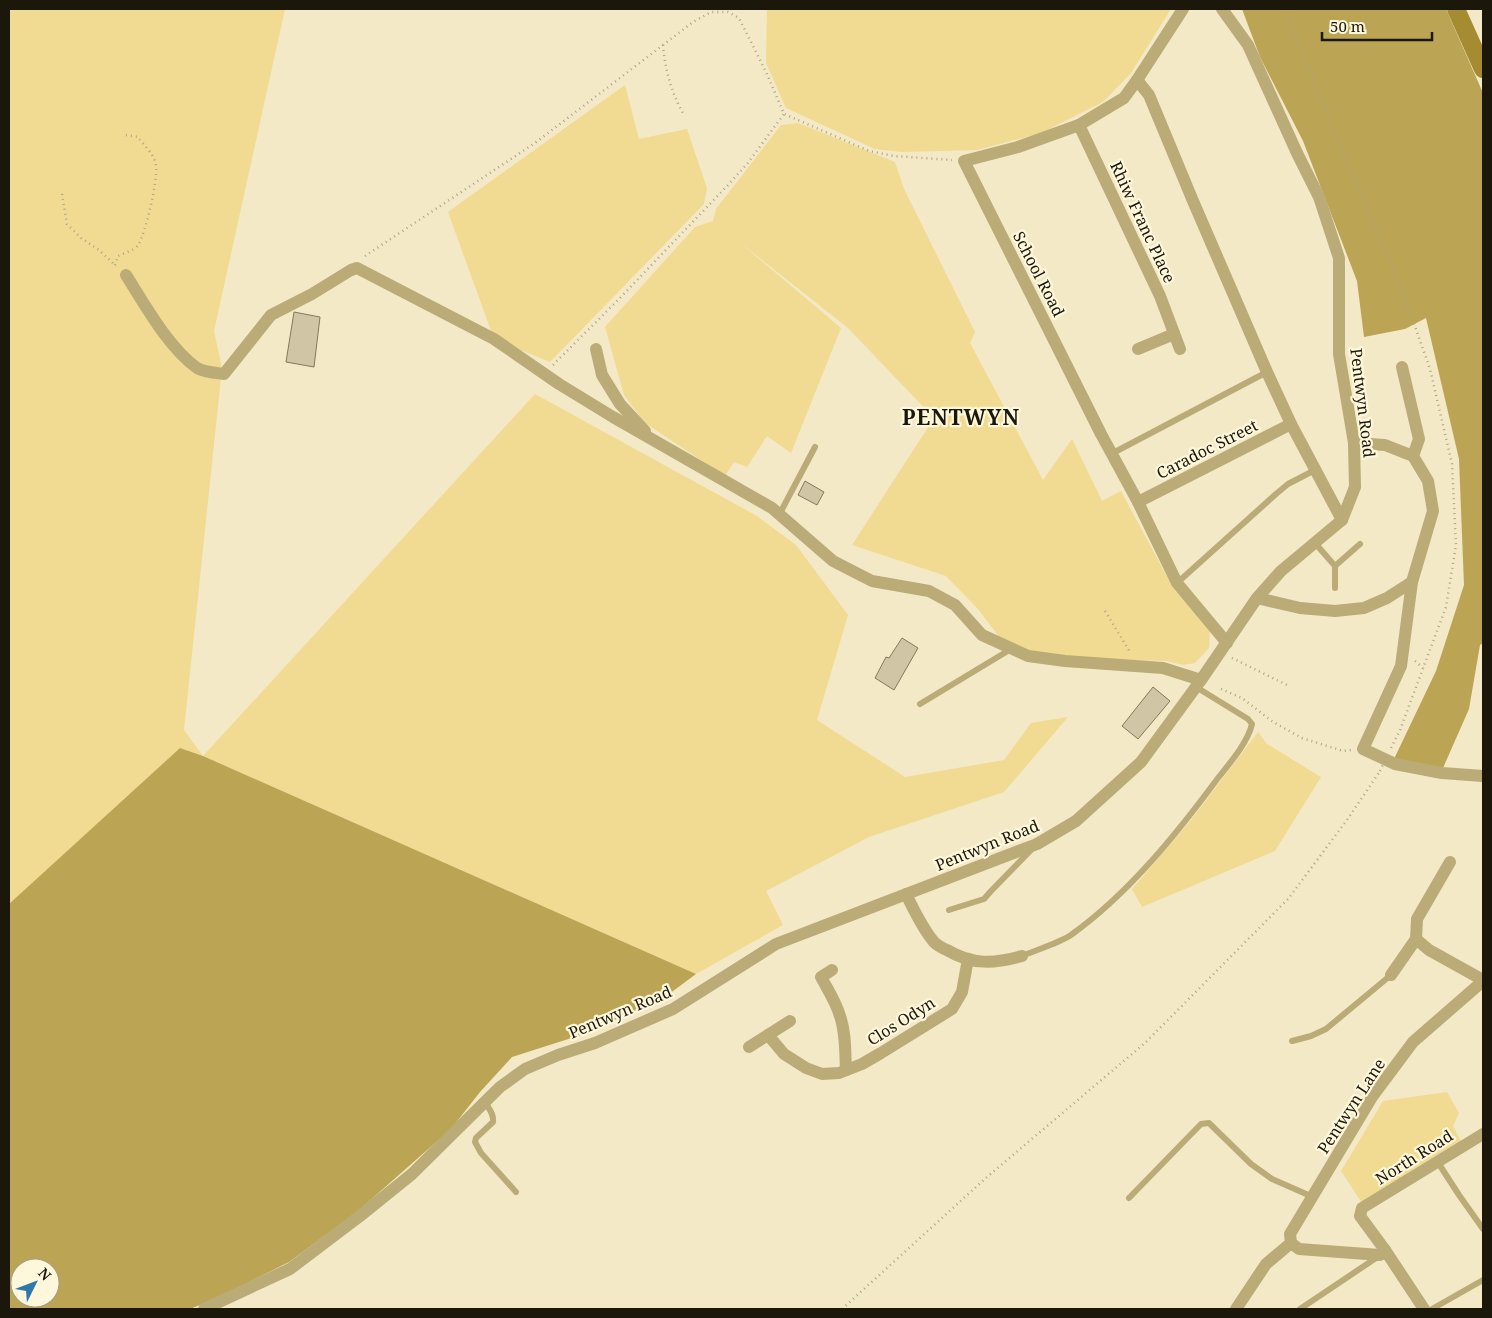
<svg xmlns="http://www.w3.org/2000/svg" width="1492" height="1318" font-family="'Noto Serif',serif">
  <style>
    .green { fill: #f1da91 }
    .forest { fill: #bca455; fill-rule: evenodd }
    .building { fill: #d0c6a5; stroke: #847a5b }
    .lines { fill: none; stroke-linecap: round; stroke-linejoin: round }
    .path { stroke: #ada58a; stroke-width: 2.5; stroke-dasharray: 1 4; stroke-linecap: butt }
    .service { stroke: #bbab76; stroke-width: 6 }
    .minor { stroke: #bbab76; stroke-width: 12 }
    .secondary { stroke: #a58c32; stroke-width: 18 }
    .path-bridge { stroke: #ada58a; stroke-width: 2.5; stroke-dasharray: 1 4; stroke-linecap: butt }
    .labels { text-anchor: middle; stroke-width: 4.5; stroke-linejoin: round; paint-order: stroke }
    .street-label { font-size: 16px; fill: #1b180b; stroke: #fff7db }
    .district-label { font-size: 21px; font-weight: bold; letter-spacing: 1px; fill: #1b180b; stroke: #fff7db }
  </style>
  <rect width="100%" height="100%" fill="#f3e9c7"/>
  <g class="green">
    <polygon points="9,9 285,9 214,331 222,368 184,730 203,756 535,394 757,516 796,545 848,615 817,720 905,777 1004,760 1031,723 1068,717 1004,792 869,837 766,891 783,925 696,974 203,756 180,748 9,904"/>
    <polygon points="767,9 1171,9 1131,73 1103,102 1041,133 977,150 902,152 875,149 786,108 766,63"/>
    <polygon points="625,85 639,139 687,129 707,188 704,204 550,362 494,339 448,212"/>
    <polygon points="798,123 895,162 904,189 975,332 970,343 1043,480 1072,439 1102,501 1121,491 1173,588 1210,631 1209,648 1195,663 1183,665 1166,661 1042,657 1003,642 978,609 946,576 852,545 934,418 848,328 738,241 841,328 791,453 767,436 747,467 734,462 725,476 645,423 624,395 605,327 695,227 713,221 716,209 781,125"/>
    <polygon points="1258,732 1267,744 1321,777 1275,851 1142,907 1132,889 1191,820"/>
    <polygon points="1447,1092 1459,1113 1453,1126 1461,1141 1362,1203 1341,1171 1383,1101"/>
  </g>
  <g class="forest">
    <polygon points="1242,9 1446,9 1483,93 1483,643 1480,645 1469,709 1443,768 1394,759 1436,671 1464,585 1459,459 1426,318 1405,329 1364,337 1357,281 1303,141 1260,57"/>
    <path d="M180,748l23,8 493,218 -31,23 -81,37 -72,23 -32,35 -29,37 -93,82 -69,51 -72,36 -27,11h-181v-405zM20,1268h30v30h-30z"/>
  </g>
  <g class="building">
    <polygon points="294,312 320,317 314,367 286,362"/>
    <polygon points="805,481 824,492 817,505 798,495"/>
    <polygon points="902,638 918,648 894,690 875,678 886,657 889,658"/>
    <polygon points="1153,687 1170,701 1138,739 1122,726"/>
  </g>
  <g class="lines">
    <g class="path">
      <polyline points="1285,9 1343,153 1399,281 1430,369 1452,464 1456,545 1446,607 1400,730 1391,748"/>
      <path d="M663,45c2,24 8,47 20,68"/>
      <polyline points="62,194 67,224 81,238 99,250 116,266"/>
      <polyline points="365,256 535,143 693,22 711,12 728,12 739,18 767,74 784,114 869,151 894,156 952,160"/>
      <path d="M115,265l3,-9c6,-3 17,-6 20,-11 8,-12 20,-66 18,-79 -1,-12 -12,-20 -18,-29l-12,-2"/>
      <polyline points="553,365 619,299 728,185 747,164 784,114"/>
      <polyline points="1105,611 1130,652"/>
      <polyline points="1232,658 1289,686"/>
      <polyline points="1415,661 1423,668"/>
      <polyline points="1221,689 1242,698 1273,722 1302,738 1343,751 1351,750"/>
      <polyline points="842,1309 987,1177 1145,1043 1288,899 1347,820 1380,771"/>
    </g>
    <g class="service">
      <polyline points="1111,454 1267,372"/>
      <polyline points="779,515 815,447"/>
      <polyline points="1315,543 1335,566"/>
      <polyline points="1177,583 1276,494 1288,484 1315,470"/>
      <polyline points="1335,588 1335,566 1360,544"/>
      <polyline points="920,704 1011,649"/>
      <polyline points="949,910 984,899 991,891 1032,849"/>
      <path d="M1022,956c14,-6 37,-13 49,-21 57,-41 105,-100 147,-157 12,-15 30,-36 34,-54l-4,-5 -52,-32"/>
      <polyline points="1292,1041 1311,1036 1326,1029 1391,975"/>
      <path d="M485,1102c4,7 9,12 8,20l-17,16 -1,4 6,11 35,39"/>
      <polyline points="1437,1161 1459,1195 1483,1229"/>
      <polyline points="1129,1198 1201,1124 1209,1123 1251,1164 1272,1179 1313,1197"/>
      <polyline points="1300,1309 1379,1256"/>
      <polyline points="1432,1309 1483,1280"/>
    </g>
    <g class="minor">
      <polyline points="1183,9 1137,80 1124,98 1079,125 1018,147 964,161 1101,434 1138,502 1177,583 1227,643"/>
      <polyline points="1137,80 1149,95 1193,201 1267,372 1291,424 1342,520"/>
      <polyline points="1079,125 1160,296 1180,349"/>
      <path d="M126,275c19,30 42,72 71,93 7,4 19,5 27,6l47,-59 41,-21 39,-24 6,-2 137,71 65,45 54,33 159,91 61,53 39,20 57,10 26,14 27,30 46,21 37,5 98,7 38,12"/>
      <polyline points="596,349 602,375 620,404 645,431"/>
      <polyline points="1138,349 1174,334"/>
      <polyline points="1402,367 1419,439 1413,456"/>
      <polyline points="1354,443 1385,445 1413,456 1428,481 1433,511 1412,582 1401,666 1363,749 1395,764 1442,773 1483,776"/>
      <polyline points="1138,502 1291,424"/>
      <polyline points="1257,598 1300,608 1335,611 1364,608 1387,598 1412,582"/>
      <path d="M906,894c8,16 16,34 28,48 3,3 8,6 13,8 25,15 47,14 75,6"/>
      <polyline points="1416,939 1417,919 1450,862"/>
      <path d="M832,970l-11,7c7,13 15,25 19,39 6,17 5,36 6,54"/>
      <polyline points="1391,975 1416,939 1429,950 1483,980"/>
      <polyline points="768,1035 784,1054 806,1068 822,1074 839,1073 862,1064 881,1053 952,1009 962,992 968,959"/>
      <polyline points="749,1047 790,1021"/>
      <polyline points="1291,1243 1290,1234 1372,1097 1413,1042 1483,981"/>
      <polyline points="1291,1243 1299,1249 1380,1255 1385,1250"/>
      <polyline points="204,1309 290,1269 360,1216 412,1174 500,1087 525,1069 558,1055 595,1043 673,1009 776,944 1037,844 1076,821 1141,762 1201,680 1257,598 1281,571 1342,520 1355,487 1354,443 1339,354 1339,258 1319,197 1297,153 1248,45 1222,9"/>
      <polyline points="1236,1309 1266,1264 1291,1243"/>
      <polyline points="1424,1309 1385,1250 1360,1216 1362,1208 1483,1134"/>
    </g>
    <polyline class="secondary" points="1456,9 1483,69"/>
    <polyline class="path-bridge" points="1380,771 1388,754"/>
  </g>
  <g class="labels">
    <g class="street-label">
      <text transform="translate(1143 222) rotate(65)" y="6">Rhiw Franc Place</text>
      <text transform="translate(1039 274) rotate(63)" y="6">School Road</text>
      <text transform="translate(1363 403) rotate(83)" y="6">Pentwyn Road</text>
      <text transform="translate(1207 449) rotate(-27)" y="6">Caradoc Street</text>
      <text transform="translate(987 845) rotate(-22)" y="6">Pentwyn Road</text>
      <text transform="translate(620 1012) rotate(-23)" y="6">Pentwyn Road</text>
      <text transform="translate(901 1021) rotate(-32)" y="6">Clos Odyn</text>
      <text transform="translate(1351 1106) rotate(-57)" y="6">Pentwyn Lane</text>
      <text transform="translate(1414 1157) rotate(-32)" y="6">North Road</text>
    </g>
    <g class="district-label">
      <text x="961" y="425">PENTWYN</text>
    </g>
  </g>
  <rect width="1492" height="1318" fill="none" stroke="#1b180b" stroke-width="20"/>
  <g transform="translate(35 1283) rotate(48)"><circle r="24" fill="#fff7db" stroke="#a49e88"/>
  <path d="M0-4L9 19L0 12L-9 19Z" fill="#2f78ac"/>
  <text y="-8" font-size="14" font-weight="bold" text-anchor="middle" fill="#1b180b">N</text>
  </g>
  <path d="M1322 32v8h110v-8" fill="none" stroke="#1b180b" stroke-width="2.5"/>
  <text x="1330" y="32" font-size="15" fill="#1b180b" stroke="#fff7db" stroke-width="4" paint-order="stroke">50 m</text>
</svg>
